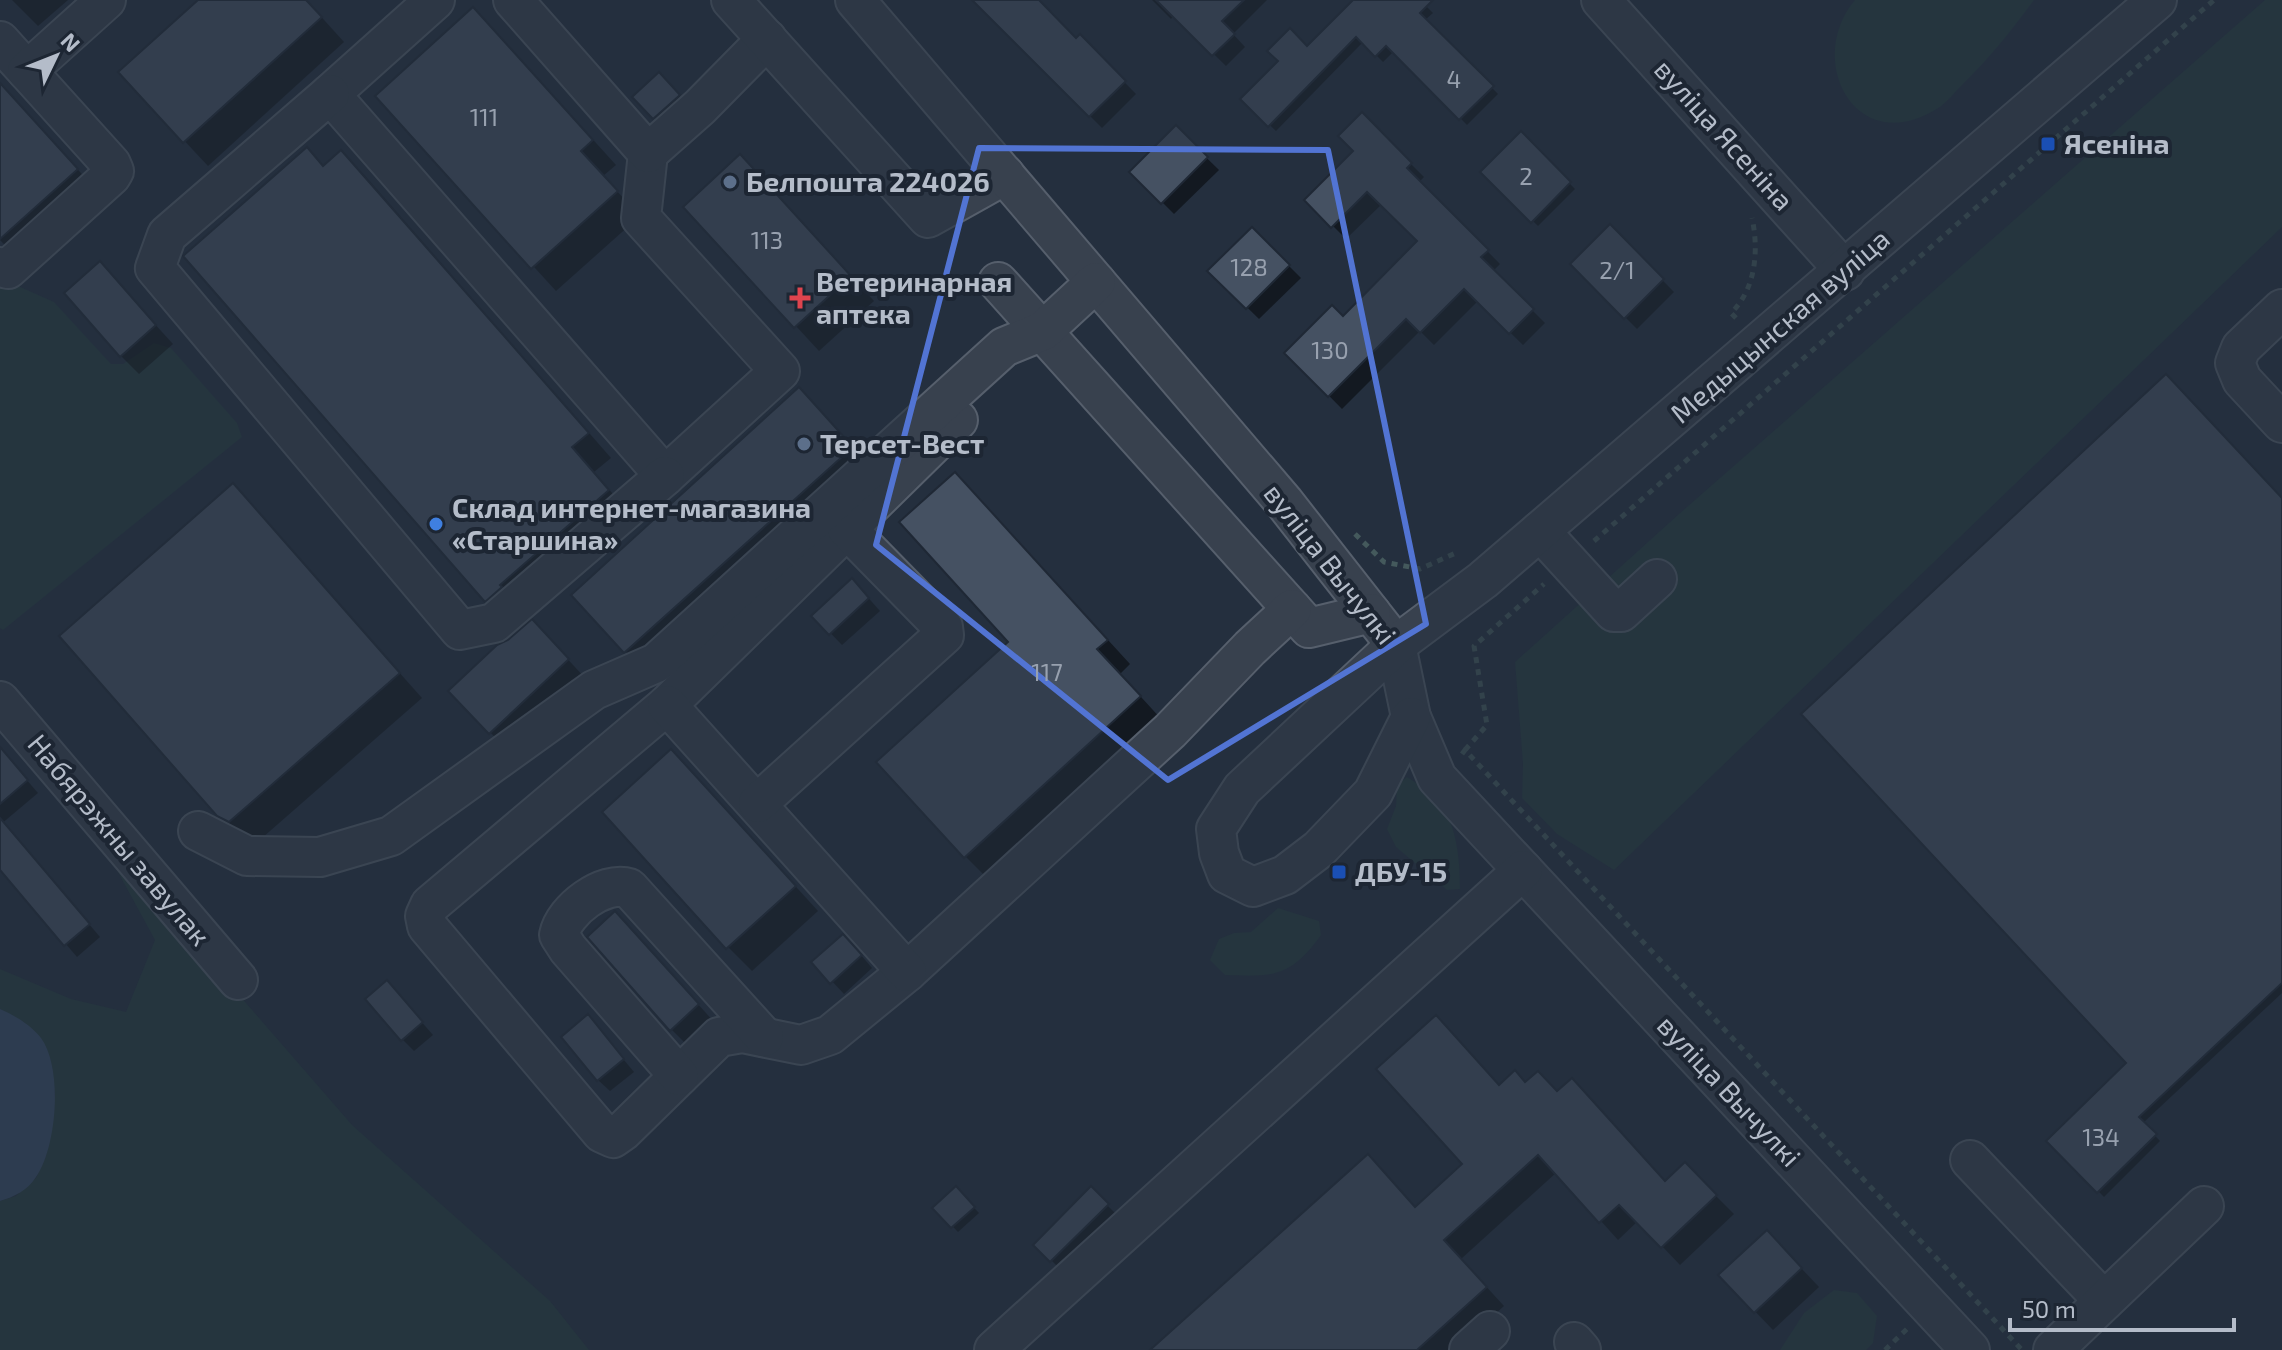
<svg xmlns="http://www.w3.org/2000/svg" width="2282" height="1350" font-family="'Exo 2',sans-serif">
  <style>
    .green { fill: #263c3f }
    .water { fill: #394c67 }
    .shadow { fill: #0007 }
    .building { fill: #455162; stroke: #1f2835; stroke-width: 2 }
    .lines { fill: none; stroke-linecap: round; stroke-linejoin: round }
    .minor-casing { stroke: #565f6c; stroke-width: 42 }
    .path { stroke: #44595c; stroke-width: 5; stroke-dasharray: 6 6; stroke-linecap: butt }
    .minor { stroke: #38414e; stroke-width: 38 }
    .marked { fill: none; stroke: #5274d3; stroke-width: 6; stroke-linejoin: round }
    .transit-dot { fill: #1a4fb4; stroke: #1d2633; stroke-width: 3 }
    .service-dot { fill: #5c6f8a; stroke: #1d2633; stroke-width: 3 }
    .health-dot { fill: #e0444e; stroke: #1d2633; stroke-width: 3 }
    .shop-dot { fill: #3f7fe0; stroke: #1d2633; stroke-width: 3 }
    .labels { text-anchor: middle; stroke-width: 8; stroke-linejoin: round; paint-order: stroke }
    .number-label { font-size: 24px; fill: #98a1af }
    .street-label { font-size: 28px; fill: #b4bcc9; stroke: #1d2633 }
    .poi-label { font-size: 28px; font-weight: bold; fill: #b4bcc9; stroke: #1d2633; text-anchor: start }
  </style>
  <rect width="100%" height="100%" fill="#242f3e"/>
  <g class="green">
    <path d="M1855,0h179c-22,30 -45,59 -72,85 -7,7 -14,16 -22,22 -84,55 -136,-47 -85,-107z"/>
    <polygon points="2265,0 2282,0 2282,227 1614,870 1557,834 1522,798 1523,764 1515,662 1679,514"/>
    <polygon points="0,278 54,302 111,364 123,364 154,343 171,348 237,423 242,437 3,630 0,628"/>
    <path d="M1407,777c9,6 20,12 27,19 23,24 26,62 26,93l-13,1 -51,-43 -9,-18 9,-23 1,-21z"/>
    <polygon points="94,828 352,1125 550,1301 589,1350 0,1350 0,1201 16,1196 36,1178 46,1155 55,1093 25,1023 0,1009 0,969 71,999 126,1012 155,940"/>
    <path d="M1278,908l41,13 2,14c-30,42 -47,42 -96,40l-15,-15 9,-21 15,-6 17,-1z"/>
    <polygon points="1834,1290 1857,1293 1877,1316 1873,1343 1866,1350 1780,1350 1804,1313"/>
  </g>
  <path class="water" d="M0,1009c14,6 31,16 41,29 22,30 16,109 -5,139 -8,13 -22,20 -36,24z"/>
  <g class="shadow">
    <polygon points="12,0 68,0 38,26"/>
    <polygon points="201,0 306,0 344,42 208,166 121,73"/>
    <polygon points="996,0 1036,0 1076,40 1080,37 1136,94 1102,128 985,11"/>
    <polygon points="1152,0 1267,0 1233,34 1245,47 1226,66 1174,15 1171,19"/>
    <polygon points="1356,0 1420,0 1433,13 1425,20 1498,94 1467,125 1394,51 1383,62 1363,42 1276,131 1243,99 1307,48"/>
    <polygon points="497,34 616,165 603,176 640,216 556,291 378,96"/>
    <polygon points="0,84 100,194 23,264 0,240"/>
    <polygon points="671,86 691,108 666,130 635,97"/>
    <polygon points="1362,115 1424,177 1419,182 1500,264 1493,271 1545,323 1523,345 1478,301 1434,345 1420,331 1342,409 1287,353 1343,318 1419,241 1382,204 1346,239 1307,200 1356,151"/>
    <polygon points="1176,128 1219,170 1174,214 1132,172"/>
    <polygon points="1521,134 1575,189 1538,226 1483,172"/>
    <polygon points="341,153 365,176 611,458 594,472 631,515 510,624 487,600 324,168"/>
    <polygon points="764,181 874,301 819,351 686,207"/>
    <polygon points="1610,227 1674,292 1637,329 1572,264"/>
    <polygon points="1252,229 1301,278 1259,319 1210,271"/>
    <polygon points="100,264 173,344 139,374 121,356"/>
    <polygon points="823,414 875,472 649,675 626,652"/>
    <polygon points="233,486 422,698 254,845 243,839 219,815"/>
    <polygon points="978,498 1130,664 1120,674 1163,721 989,880 965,856 1011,642"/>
    <polygon points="2282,501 2282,993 2143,1123 2160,1141 2104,1197 2049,1141 2129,1063"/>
    <polygon points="864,593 880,611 842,645 814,616"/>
    <polygon points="550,640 586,679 508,751 451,691"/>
    <polygon points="0,749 38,793 0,825"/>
    <polygon points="695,776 818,911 752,971 728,947"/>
    <polygon points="0,850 26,850 100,937 77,957 0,867"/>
    <polygon points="633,932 715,1023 689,1047 671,1029"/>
    <polygon points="855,948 872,968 844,994 814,962"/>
    <polygon points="398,995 433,1035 414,1051 402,1039"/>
    <polygon points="588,1017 634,1072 610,1091 598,1080"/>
    <polygon points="1526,1084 1558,1093 1666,1183 1685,1165 1734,1214 1680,1265 1638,1221 1618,1240 1557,1172 1461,1259 1504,1306 1455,1350 1153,1350 1416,1209 1465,1165 1500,1087"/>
    <polygon points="956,1189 979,1213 958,1232 935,1208"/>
    <polygon points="1091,1189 1119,1217 1063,1272 1036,1245"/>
    <polygon points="1785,1251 1819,1287 1773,1330 1721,1276"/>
  </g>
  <g class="building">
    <polygon points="198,0 306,0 322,17 183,143 118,72"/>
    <polygon points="972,0 1039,0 1076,38 1080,34 1126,81 1089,117"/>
    <polygon points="1156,0 1244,0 1222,21 1235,34 1212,56"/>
    <polygon points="1353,0 1433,0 1420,13 1494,86 1459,120 1386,46 1375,57 1356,37 1268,127 1240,99 1278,61 1267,51 1290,28 1307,46"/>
    <polygon points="473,7 593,140 581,151 618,191 531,269 375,96"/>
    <polygon points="659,72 680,95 653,119 632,97"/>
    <polygon points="0,83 78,169 0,239"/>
    <polygon points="1362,112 1412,163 1407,168 1489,250 1481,257 1534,309 1509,334 1464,289 1420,333 1406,319 1328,397 1284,353 1332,305 1343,316 1417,241 1367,192 1331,228 1304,200 1353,151 1338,136"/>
    <polygon points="1176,125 1208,157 1161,204 1129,172"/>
    <polygon points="1521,131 1571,182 1531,223 1480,172"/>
    <polygon points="307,147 323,166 341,150 589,433 572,447 609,490 500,585 502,587 485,602 183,256"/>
    <polygon points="740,154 851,276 794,328 683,207"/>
    <polygon points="1610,224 1664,279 1624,319 1570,264"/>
    <polygon points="1252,227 1290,265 1246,309 1207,271"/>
    <polygon points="100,261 156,325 120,357 64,293"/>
    <polygon points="2166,374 2282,498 2282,983 2139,1117 2157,1134 2097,1193 2046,1141 2126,1063 1801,714"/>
    <polygon points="799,387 853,447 624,653 571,595"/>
    <polygon points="955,472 1108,640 1097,649 1141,696 964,858 876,762 1008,642 899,522"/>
    <polygon points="233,483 400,673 229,822 217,816 59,636"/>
    <polygon points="852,578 869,598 829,635 811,616"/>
    <polygon points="532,619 569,659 489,734 448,691 497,645 508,640"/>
    <polygon points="0,747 28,780 0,804"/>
    <polygon points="671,749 796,886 726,949 602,812"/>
    <polygon points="0,818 90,924 64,946 0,870"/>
    <polygon points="615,911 699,1004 670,1031 587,937"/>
    <polygon points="843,934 862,955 830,984 811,962"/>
    <polygon points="387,980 423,1022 401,1041 365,999"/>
    <polygon points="588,1014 624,1059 597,1081 561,1037"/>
    <polygon points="1436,1015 1499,1085 1515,1070 1525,1082 1538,1071 1557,1091 1572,1078 1665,1181 1685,1162 1717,1195 1661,1248 1619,1205 1599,1223 1538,1155 1444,1240 1487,1287 1417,1350 1150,1350 1368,1154 1415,1207 1462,1164 1376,1069"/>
    <polygon points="956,1186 975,1207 951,1228 932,1208"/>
    <polygon points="1091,1186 1109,1204 1050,1262 1033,1245"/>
    <polygon points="1767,1230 1802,1268 1754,1313 1718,1275"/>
  </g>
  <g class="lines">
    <g class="minor-casing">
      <g id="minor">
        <polyline points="435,0 330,94 665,476 780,371 641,218 648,153"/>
        <polyline points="513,0 648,153 700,107 767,39"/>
        <polyline points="731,0 928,218 1005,175"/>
        <polyline points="855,0 1284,502 1396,645 1411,717 1437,778 1970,1350"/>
        <polyline points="1601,0 1845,271"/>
        <polyline points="0,41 27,71"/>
        <polyline points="330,94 167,235 155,268 460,630 494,623 665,476"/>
        <polyline points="0,267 8,269 111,176 114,171 111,164 27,71 106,0"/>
        <polyline points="998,282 1309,628 1371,613"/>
        <polyline points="2282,309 2241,348 2235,363 2242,380 2282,423"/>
        <polyline points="847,529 667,705 430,905 425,916 427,926 602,1133 613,1138 623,1131 719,1037 742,1033 801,1045 830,1035 907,972 1170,731 1250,648 1292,609"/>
        <polyline points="1540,531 1614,612 1621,612 1657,579"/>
        <polyline points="0,701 238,980"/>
        <polyline points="667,705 907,972"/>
        <polyline points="1411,717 1373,793 1319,849 1285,875 1253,887 1227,874 1219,853 1216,829 1242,789 1396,645 1483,580 2157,0"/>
        <polyline points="758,803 944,635 943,627 847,529 958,420"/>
        <polyline points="198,831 247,856 320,857 391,836 594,690 656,663 1004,347 1043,331 1096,282"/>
        <path d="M679,1076l-111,-127 -9,-14c5,-25 45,-55 70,-47l135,149"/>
        <polyline points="1970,1160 2104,1301"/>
        <polyline points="1574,1342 1581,1350"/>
        <polyline points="994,1350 1523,870"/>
        <polyline points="1469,1350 1490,1331"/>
        <polyline points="2053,1350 2204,1206"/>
      </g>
    </g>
    <g class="path">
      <path d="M1736,318l-5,-5c25,-24 28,-63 21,-95"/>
      <polyline points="1355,534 1384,562 1420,569 1458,552"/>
      <polyline points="1594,541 2214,0"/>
      <polyline points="1465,750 1487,725 1474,646 1544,584"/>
      <polyline points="1462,754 1465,750 2021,1349"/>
      <polyline points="1885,1350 1908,1328"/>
    </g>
    <use href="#minor" class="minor"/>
  </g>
  <path d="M0 0H2282V1350H0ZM979,148l349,2 98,474 -258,156 -292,-235z" fill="#242f3e" fill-opacity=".55" fill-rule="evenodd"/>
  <path class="marked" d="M979,148l349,2 98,474 -258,156 -292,-235z"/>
  <g class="transit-dot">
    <rect x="2040" y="136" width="16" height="16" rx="4"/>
    <rect x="1331" y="864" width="16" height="16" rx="4"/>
  </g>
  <g class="service-dot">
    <circle cx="730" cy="182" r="8"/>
    <circle cx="804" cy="444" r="8"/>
  </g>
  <path class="health-dot" d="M796 286h8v8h8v8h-8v8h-8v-8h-8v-8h8z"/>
  <circle class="shop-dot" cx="436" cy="524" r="8"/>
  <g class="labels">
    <g class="number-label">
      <text x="1454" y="88">4</text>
      <text x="484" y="126">111</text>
      <text x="1526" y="185">2</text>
      <text x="767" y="249">113</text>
      <text x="1249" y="276">128</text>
      <text x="1617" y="279">2/1</text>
      <text x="1330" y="359">130</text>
      <text x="1047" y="681">117</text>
      <text x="2101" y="1146">134</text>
    </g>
    <g class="street-label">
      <text transform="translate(1724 135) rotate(48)" y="10">вуліца Ясеніна</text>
      <text transform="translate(1780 326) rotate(-41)" y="10">Медыцынская вуліца</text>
      <text transform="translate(1330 564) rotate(52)" y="10">вуліца Вычулкі</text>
      <text transform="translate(119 840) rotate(50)" y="10">Набярэжны завулак</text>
      <text transform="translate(1729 1091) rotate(47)" y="10">вуліца Вычулкі</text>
    </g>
    <g class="poi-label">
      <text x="2064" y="154">Ясеніна</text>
      <text x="746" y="192">Белпошта 224026</text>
      <text x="816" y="292">Ветеринарная<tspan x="816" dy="32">аптека</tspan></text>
      <text x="820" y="454">Терсет-Вест</text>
      <text x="452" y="518">Склад интернет-магазина<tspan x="452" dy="32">«Старшина»</tspan></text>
      <text x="1355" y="882">ДБУ-15</text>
    </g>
  </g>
  <g transform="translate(56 56) rotate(47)" stroke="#1d2633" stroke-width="6" paint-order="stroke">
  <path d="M0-6L14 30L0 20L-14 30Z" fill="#b4bcc9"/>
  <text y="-12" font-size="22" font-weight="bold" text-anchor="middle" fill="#b4bcc9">N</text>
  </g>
  <path d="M2010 1318v12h224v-12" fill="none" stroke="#b4bcc9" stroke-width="4"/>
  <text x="2022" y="1318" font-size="24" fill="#b4bcc9" stroke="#1d2633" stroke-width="6" paint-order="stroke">50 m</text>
</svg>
